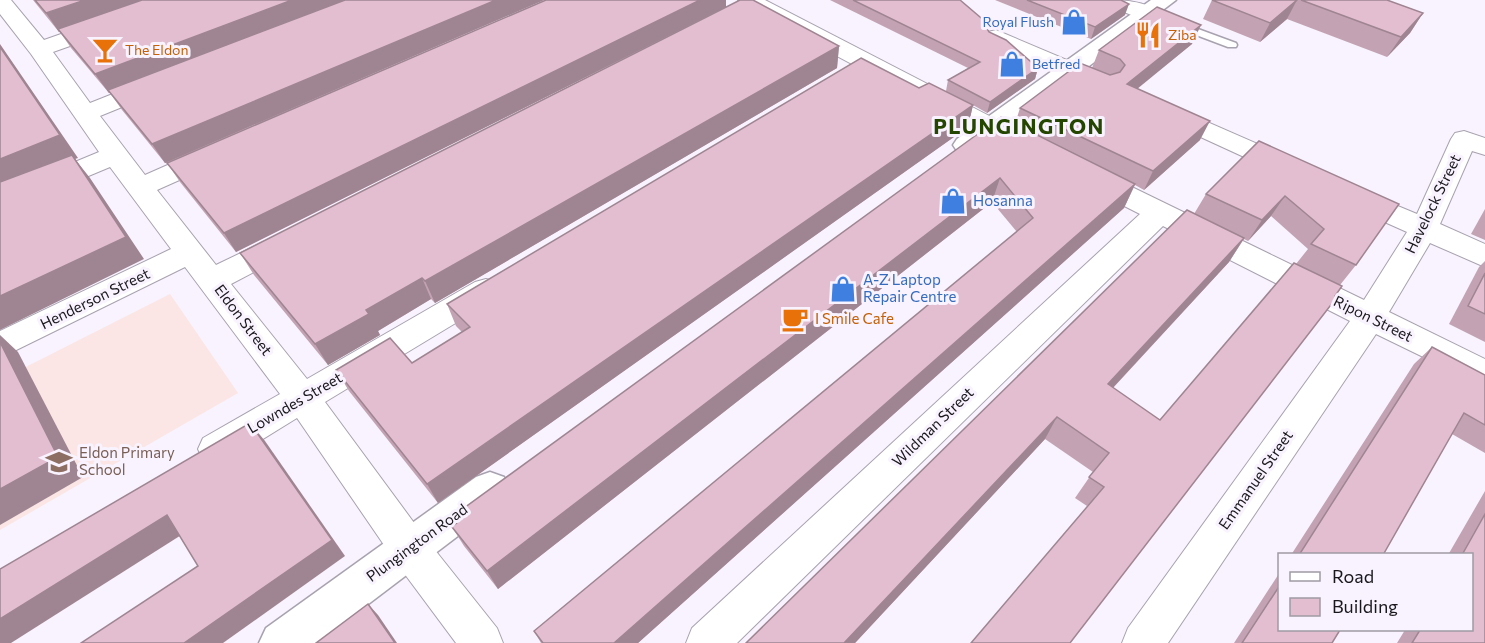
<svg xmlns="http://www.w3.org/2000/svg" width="1485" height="643" font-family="Commissioner,sans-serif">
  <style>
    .education { fill: #fbe6e5 }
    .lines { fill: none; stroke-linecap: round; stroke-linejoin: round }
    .lane-casing { stroke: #a8a2af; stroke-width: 3 }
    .street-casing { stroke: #a8a2af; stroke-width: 2 }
    .secondary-casing { stroke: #a8a2af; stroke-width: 3 }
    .lane { fill: #fff; fill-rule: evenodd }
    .street { fill: #fff; fill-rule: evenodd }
    .secondary { fill: #fff; fill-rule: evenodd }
    .wall { fill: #c3a3b3; fill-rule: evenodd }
    .shaded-wall { fill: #9f8592 }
    .building { fill: #e3bed0; stroke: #9f8592; stroke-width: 1.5 }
    .labels { text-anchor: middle; stroke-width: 6; stroke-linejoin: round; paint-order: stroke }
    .far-shop-label { font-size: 14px; fill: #366cbe; stroke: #f8f3fe; text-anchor: end }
    .far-food-label { font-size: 14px; fill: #c56008; stroke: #f8f3fe; text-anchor: start }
    .shop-label { font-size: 15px; fill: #366cbe; stroke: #f8f3fe; text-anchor: start }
    .street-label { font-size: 15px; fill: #1a171c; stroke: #f8f3fe }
    .food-label { font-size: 15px; fill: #c56008; stroke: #f8f3fe; text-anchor: start }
    .education-label { font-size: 15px; fill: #785e54; stroke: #f8f3fe; text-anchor: start }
    .district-label { font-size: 21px; font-weight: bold; letter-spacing: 1.5px; fill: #244601; stroke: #f8f3fe }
  </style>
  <rect width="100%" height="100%" fill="#f8f3fe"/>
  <polygon class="education" points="170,294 238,393 0,530 0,380"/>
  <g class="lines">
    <g class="lane-casing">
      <polygon id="lane" points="1179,22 1236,43 1237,45 1236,47 1228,47 1175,27 1174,25"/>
    </g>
    <g class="street-casing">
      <g id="street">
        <polygon points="0,0 11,0 44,40 158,0 189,0 186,5 53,52 90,103 148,80 156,78 164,80 168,85 164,90 100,116 145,175 204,149 213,147 222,149 226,155 222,161 157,190 216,265 274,237 284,234 294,237 299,244 294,251 231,284 307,379 475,282 486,279 497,282 501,290 497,298 325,402 423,535 497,628 503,643 456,643 395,561 297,418 229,460 216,464 203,460 198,449 203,438 280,394 185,267 0,358 0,331 171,249 110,167 0,213 0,193 99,152 31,54 0,14"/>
        <polygon points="738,0 765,0 1026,135 1030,141 1026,147 1017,149 1008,147 741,5"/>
        <path d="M1103,0c17,0 44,0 55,13l-3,5 -8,2 -8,-2 -33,-13z"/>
        <polygon points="996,30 1107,77 1111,82 1107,87 1099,89 1091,87 988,42 985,37 988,32"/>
        <polygon points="1166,104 1299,162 1303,168 1299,174 1290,177 1281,174 1157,117 1154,112 1157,107"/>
        <polygon points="1464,131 1485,138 1485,155 1472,151 1440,224 1485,244 1485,267 1430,243 1389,312 1485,359 1485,387 1376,334 1168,643 1122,643 1128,628 1350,321 1163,226 737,643 686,643 692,628 1140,214 1081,184 1078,178 1081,172 1091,169 1101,172 1364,300 1407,232 1342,203 1338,196 1342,189 1352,187 1417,214 1451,139 1455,133"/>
      </g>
    </g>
    <g class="secondary-casing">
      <g id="secondary">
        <polygon points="1151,0 1176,0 977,151 967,154 957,151 953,145 957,139"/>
        <polygon points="490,472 504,477 509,489 504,501 317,643 259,643 266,628 476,477"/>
      </g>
    </g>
    <use href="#lane" class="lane"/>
    <use href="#street" class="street"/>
    <use href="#secondary" class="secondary"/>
  </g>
  <g class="wall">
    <polygon points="33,0 544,0 233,134 546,0 726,0 726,7 236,252 180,182 167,163 165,163 122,110 110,93 109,93 71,48 60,32 59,32"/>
    <polygon points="830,0 960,0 986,27 989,32 1038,68 1035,79 987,113 973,105 968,127 438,503 349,391 336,370 412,363 462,332 456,326 447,304 919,88 946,91 948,80 968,68"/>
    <polygon points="995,0 1121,0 1125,15 1091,39"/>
    <polygon points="1212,0 1387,0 1423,13 1410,33 1387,57 1287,19 1260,42 1203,19"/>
    <polygon points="1192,44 1137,88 1200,140 1144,190 1135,185 1124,208 638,643 541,643 534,631 1017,232 992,202 498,589 464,546 452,527 457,523 453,516 1015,124 1020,108 1092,68 1099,50"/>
    <polygon points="839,46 837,68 435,303 431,299 378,331 380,335 328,365 254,275 240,253"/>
    <path d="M1259,141l97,124 -16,20 -253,221 -12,-8 18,-26 -48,-33 -190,204h-109l448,-429 12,-20zM1271,216l37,33 -12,15 -136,156 -47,-32 116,-126 15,-23 4,2z"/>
    <polygon points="1485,209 1485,240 1471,234"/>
    <polygon points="1485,261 1485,342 1449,324 1479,267"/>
    <polygon points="1432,347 1485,375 1485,453 1452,434 1383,555 1291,555 1414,364"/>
    <polygon points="1485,491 1485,643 1397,643 1405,630 1472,630 1472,555 1448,555"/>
    <polygon points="1280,572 1280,630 1332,643 1234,643"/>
  </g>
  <g class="shaded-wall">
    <polygon points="85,0 151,0 59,32 46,13"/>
    <polygon points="292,0 349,0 109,93 95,74"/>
    <polygon points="496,0 544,0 165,163 152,144"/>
    <polygon points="700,0 726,0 726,7 236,252 224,233"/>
    <polygon points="1297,0 1287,19 1260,42 1270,23"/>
    <polygon points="1129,4 1125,15 1091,39 1095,27"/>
    <polygon points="1423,13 1410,33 1387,57 1401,37"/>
    <polygon points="1201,25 1192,44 1120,103 1127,84"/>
    <polygon points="0,44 78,158 75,159 90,178 144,259 0,330"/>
    <polygon points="839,46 837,68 435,303 425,281"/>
    <polygon points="1038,68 1035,79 987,113 990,102"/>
    <polygon points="973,105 968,127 438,503 427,484"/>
    <polygon points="1210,121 1200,140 1144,190 1153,171"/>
    <polygon points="1000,178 992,202 498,589 487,571"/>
    <polygon points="1135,184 1124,208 638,643 614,643"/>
    <polygon points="1285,196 1271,216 1248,241 1262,220"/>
    <polygon points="1244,238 1229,262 1095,407 1108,384"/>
    <polygon points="422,278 431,299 378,331 380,335 328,365 315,344 366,310"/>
    <polygon points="0,335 18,352 83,477 0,525"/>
    <polygon points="1057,417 1045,439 855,643 844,643"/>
    <polygon points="250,423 265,441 345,556 223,643 184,643"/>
    <polygon points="167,515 186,532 11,643 0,643 0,619"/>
    <polygon points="368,604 378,615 397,643 395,643"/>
  </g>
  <g class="building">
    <polygon points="35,0 85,0 46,13"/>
    <polygon points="142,0 292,0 95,74 58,29"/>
    <polygon points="345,0 496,0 152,144 108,90"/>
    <polygon points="546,0 700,0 224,233 167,163"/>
    <polygon points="740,0 753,0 839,46 425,281 422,278 366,310 369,314 315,344 240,253"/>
    <polygon points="853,0 960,0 987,23 986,27 989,32 1006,40 1038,68 990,102 948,80 980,62"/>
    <polygon points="1027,0 1121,0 1129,4 1095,27"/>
    <polygon points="1212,0 1297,0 1270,23"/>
    <polygon points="1301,0 1387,0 1423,13 1401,37"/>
    <polygon points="1157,7 1201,25 1127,84 1210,121 1153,171 1020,108 1080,63 1110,75 1120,72 1125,65 1120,59 1099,50"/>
    <polygon points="0,47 60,135 0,159"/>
    <polygon points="861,58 919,88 929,83 973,105 427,484 336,370 390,338 412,363 470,327 447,304"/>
    <polygon points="1001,117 1135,184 614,643 543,643 534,631 1033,218 1000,178 487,571 452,527 458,522 453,516"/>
    <polygon points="1259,141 1399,204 1356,265 1311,244 1324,229 1285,196 1262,220 1206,194"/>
    <polygon points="72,155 126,237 0,296 0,182"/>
    <polygon points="1187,210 1244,238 1108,384 1160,420 1294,263 1342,286 1335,296 1337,297 1070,643 971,643 1104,487 1089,477 1109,453 1057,417 844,643 746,643"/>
    <polygon points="1485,273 1485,314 1468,306"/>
    <polygon points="0,342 58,457 0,489"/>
    <polygon points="1432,347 1485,375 1485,425 1464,413 1383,555 1299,555"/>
    <polygon points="250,423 332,540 184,643 81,643 198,566 167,515 0,619 0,569"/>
    <polygon points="1485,514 1485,643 1412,643 1420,630 1472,630 1472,555 1462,555"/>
    <polygon points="1280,585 1280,630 1340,630 1332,643 1242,643"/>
    <polygon points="368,604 395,643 316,643"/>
  </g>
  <defs>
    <g id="shop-bare" transform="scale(2.07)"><path d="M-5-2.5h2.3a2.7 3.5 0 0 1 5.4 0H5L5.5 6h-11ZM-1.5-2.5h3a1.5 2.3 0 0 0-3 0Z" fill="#3f7fe0" stroke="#f8f3fe" stroke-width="2.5" paint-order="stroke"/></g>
    <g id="restaurant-bare" transform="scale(2.07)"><path d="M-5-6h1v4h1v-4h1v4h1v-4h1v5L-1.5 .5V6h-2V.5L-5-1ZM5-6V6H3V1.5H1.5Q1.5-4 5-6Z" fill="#e8710a" stroke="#f8f3fe" stroke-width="2.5" paint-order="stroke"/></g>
    <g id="bar-bare" transform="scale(2.07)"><path d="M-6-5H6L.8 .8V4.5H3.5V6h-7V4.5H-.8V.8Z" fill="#e8710a" stroke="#f8f3fe" stroke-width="2.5" paint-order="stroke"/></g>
    <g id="cafe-bare" transform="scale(2.07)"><path d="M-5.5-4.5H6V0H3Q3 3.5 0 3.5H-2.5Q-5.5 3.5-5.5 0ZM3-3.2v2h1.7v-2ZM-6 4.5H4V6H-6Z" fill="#e8710a" stroke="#f8f3fe" stroke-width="2.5" paint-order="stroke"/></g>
    <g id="school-bare" transform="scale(2.07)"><path d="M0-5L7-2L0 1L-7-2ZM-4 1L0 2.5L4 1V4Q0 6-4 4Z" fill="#8d6e63" stroke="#f8f3fe" stroke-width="2.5" paint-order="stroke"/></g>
  </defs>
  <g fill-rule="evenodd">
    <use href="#shop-bare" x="1074" y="22"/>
    <use href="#restaurant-bare" x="1148" y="35"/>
    <use href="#bar-bare" x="105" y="50"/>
    <use href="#shop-bare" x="1012" y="64"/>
    <use href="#shop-bare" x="953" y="201"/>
    <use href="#shop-bare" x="843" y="289"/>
    <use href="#cafe-bare" x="795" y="319"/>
    <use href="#school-bare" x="59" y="462"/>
  </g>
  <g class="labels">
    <g class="far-shop-label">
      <text x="1054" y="27">Royal Flush</text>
      <text x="1032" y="69" text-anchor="start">Betfred</text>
    </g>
    <g class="far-food-label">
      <text x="1168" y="40">Ziba</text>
      <text x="125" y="55">The Eldon</text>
    </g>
    <g class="shop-label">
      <text x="973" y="206">Hosanna</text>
      <text x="863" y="285">A-Z Laptop<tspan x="863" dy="17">Repair Centre</tspan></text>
    </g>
    <g class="street-label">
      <text transform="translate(1433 204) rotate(-64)" y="5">Havelock Street</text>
      <text transform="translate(95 299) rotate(-26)" y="5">Henderson Street</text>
      <text transform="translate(1373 319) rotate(26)" y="5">Ripon Street</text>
      <text transform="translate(243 320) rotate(53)" y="5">Eldon Street</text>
      <text transform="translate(295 403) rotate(-30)" y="5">Lowndes Street</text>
      <text transform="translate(933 427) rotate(-44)" y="5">Wildman Street</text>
      <text transform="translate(1256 480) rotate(-55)" y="5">Emmanuel Street</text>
      <text transform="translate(417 543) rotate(-36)" y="5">Plungington Road</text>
    </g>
    <g class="food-label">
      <text x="815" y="324">I Smile Cafe</text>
    </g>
    <g class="education-label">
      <text x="79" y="458">Eldon Primary<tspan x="79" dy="17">School</tspan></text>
    </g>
    <g class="district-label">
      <text x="1019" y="134">PLUNGINGTON</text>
    </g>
  </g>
  <rect x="1278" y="553" width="195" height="78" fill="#f8f3fe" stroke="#9f9ba4" stroke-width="1.5"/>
  <rect x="1290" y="572" width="30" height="9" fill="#ffffff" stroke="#9f9ba4" stroke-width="1.5"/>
  <text x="1332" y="583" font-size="18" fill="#1a171c">Road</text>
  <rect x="1290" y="598" width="30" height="18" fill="#e3bed0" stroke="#9f9ba4" stroke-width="1.5"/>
  <text x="1332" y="613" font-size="18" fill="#1a171c">Building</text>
</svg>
